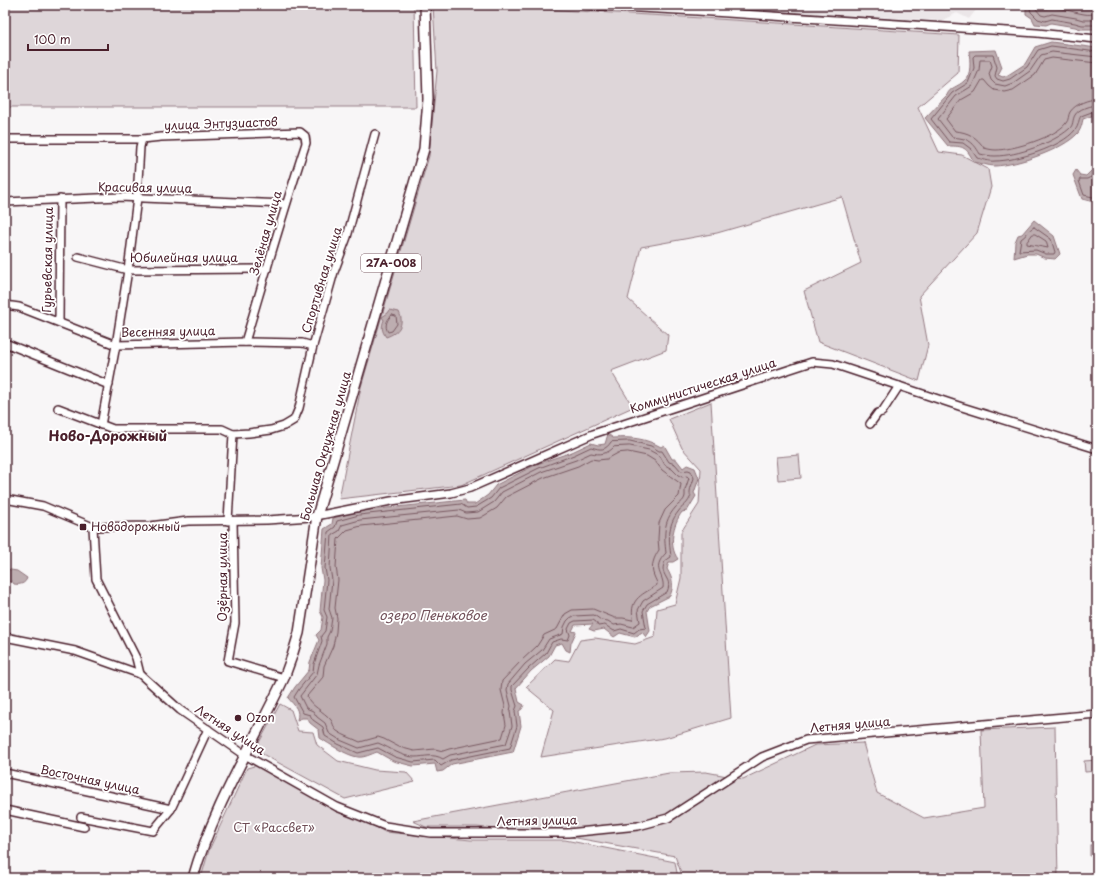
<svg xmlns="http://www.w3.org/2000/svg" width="1102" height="883" font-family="'Playpen Sans',sans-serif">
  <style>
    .built { fill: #ebe6e8 }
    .green { fill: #ded6d9; stroke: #947a82 }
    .water { fill: #bdadb0; stroke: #8f747b }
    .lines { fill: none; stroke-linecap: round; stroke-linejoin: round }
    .shore { stroke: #785860; stroke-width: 1 }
    .minor-casing { stroke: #4a1f2b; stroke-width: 10 }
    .major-casing { stroke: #4a1f2b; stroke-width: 12 }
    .minor { stroke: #fff; stroke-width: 7 }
    .major { stroke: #fff; stroke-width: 9 }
    .poi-dot { fill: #4a1f2b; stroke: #fff; stroke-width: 1.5 }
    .labels { text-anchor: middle; stroke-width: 3.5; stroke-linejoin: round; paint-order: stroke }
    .shield { fill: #fff; stroke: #80626b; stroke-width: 1 }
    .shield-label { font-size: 11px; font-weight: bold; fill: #4a1f2b }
    .street-label { font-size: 12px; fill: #4a1f2b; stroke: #fff }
    .poi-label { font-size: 12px; fill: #4a1f2b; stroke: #fff; text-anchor: start }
    .park-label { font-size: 12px; fill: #6f4d56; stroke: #fff }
    .water-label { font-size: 13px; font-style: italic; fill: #72515a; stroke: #fff }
    .quarter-label { font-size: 14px; font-weight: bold; fill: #4a1f2b; stroke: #fff }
  </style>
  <rect width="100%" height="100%" fill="#f8f6f7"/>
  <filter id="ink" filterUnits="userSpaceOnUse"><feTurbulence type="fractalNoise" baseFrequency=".025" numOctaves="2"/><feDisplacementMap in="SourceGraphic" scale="8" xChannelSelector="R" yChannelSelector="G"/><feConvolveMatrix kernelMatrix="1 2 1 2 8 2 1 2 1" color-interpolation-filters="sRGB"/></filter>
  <g filter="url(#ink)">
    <polygon class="built" points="692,5 980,5 969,19 957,13 941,21 693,6"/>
    <g class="green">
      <polygon points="5,5 414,5 416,107 5,107"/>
      <polygon points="433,5 469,5 702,18 959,35 958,73 918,107 939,152 962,155 988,169 991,187 977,233 919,296 928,345 919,381 818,342 804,291 861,263 842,197 717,233 641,247 628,299 668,335 666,350 611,371 633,407 461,485 339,499 361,387 429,156 437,71"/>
      <polygon points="711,402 731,718 665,738 541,757 554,710 526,687 555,659 569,661 580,640 595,638 635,644 655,637 657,609 675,604 681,578 681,532 699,504 701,469 682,448 669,419"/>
      <polygon points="799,455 801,478 778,480 776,457"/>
      <polygon points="280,704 291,710 298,731 313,732 317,745 338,761 375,770 406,772 415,782 345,799 255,750"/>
      <polygon points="1055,727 1058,878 683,878 675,856 571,837 477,827 426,827 413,821 669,773 706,772 743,779 815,745 863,743 877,793 924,818 984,808 981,730"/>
      <polygon points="1097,760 1097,771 1085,772 1084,761"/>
      <polygon points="261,764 385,832 471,840 565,840 675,862 678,878 201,878 209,850 247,768"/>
      <rect x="1090" y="845" width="7" height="11"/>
    </g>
    <g class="water">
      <polygon points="1024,5 1097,5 1097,29 1081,29 1075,27 1051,23 1046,25 1035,24 1032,18 1026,14 1026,8"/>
      <path d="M1051,42l46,6v66l-14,5c-1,5 -2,10 -5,14 -15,17 -61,32 -83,33 -7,0 -14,-3 -21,-4 -8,-15 -10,-16 -26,-16l-23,-28 22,-23c3,-8 11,-8 17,-14 8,-6 6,-21 5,-30l27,-1 6,17 -4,8 5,2 5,-2 17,-11 10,-17z"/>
      <polygon points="1076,170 1080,175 1086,176 1091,171 1096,174 1097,201 1094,202 1082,199 1073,175"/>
      <polygon points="1034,220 1054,236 1060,254 1055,259 1045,258 1036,254 1027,254 1014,258 1015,242 1018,235 1022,234"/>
      <path d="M390,310l9,2c6,13 -1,21 -13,25 -4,-6 -5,-10 -2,-17l-2,-3 6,-4z"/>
      <path d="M608,434l5,4c18,-1 32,0 48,9l3,-2 8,14h4l7,9 4,-3 8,3 4,10 -5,15 2,3 -9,15 -5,1c-9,12 -14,34 -4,47l-5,3h-4l-2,7c6,10 7,17 3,27l-20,10 -3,5 3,20 -4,6 -4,-5 -7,5 -15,-4 -6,4 -10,-8 -10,2 -5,-2 4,-5 -18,1 -3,6 4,1 -5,11 -1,9 -4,-2 -4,-7 -7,2 -6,11 -18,15 -15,17 3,14 5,3 -2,4 -3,2 2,15 -8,26 -61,12 -9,7 -6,1 -2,-8 -22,2 -20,-5 -16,-9c-6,2 -13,6 -19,5 -10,-1 -29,-13 -38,-19l-1,-8 -9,-7 -3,-5h-5l-5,2c3,-10 -2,-14 -9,-22l7,-11 14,-17 1,-8 9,-22 -3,-5 5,-5 2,-13 -3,-6 3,-31 -2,-12 3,-39 8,-5 1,-6 25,-7 107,-11 2,4h8l13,-9 8,-10 41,-21 35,-12 19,-9 7,2 7,-1z"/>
      <path d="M5,569l12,2 10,7c-2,6 -7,7 -13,6l-2,-3 -7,2z"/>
    </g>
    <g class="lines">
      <g class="shore">
        <polyline points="1029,5 1031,12 1038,19 1045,21 1052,19 1075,23 1082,25 1097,25"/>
        <polyline points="1035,5 1036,9 1041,15 1045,16 1052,14 1076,18 1083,20 1097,20"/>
        <path d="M1041,5l4,4c13,-3 26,3 39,5 4,1 9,0 13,0"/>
        <path d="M1097,52l-46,-6 -13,4 -11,17 -17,12 -7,2 -6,-2 -2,-3 2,-9 -4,-12h-18l-2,2 1,11 -6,15 -16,10 -21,26 18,23 14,1 8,6 6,9c6,1 12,4 18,3 21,0 67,-14 80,-31 4,-4 3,-10 6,-14l16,-6"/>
        <path d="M1097,57l-45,-5 -11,3 -11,16 -17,12 -8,3 -10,-2 -4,-4 -2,-6 3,-8 -2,-6h-10l-1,10 -7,16 -16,10 -18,23 14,18c16,2 20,3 28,17 5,1 10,2 15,2 22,0 58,-13 74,-27 5,-4 3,-9 6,-14 3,-6 16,-10 22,-10"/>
        <path d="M1097,63l-45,-5 -8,2 -9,15 -22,15 -9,2 -10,-2 -5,-4 -5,-6h-2l-7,12 -14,8 -15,19 9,12c13,1 22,6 29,17 4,1 8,2 12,2 17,0 60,-13 70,-27 3,-3 2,-8 4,-11 5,-8 19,-13 27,-13"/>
        <polyline points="1097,178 1091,177 1087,179 1080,179 1079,181 1084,195 1097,198"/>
        <path d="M1034,227l17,12 4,13 -1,2h-8l-10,-4 -17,1 2,-12c6,-3 7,-10 13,-12z"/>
        <polygon points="1033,234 1035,234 1046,241 1048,248 1027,244 1027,242"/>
        <path d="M392,315l4,1 1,8 -5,7 -4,1c-4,-6 -1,-13 4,-17z"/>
        <path d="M630,441l21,5 8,5h3l7,11 6,2 6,7 7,-1 3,1 3,7c-1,4 -4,10 -4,14 0,6 2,1 0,6 -4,8 -8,8 -12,14 -11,14 -9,28 -7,45l-6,4c-1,2 -2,6 -2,9 2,9 9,11 4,22l-20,12 -4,7 3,17 -7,1 -5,4 -13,-4 -7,2 -9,-6 -7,1 -2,-4 -3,-2 -18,1 -4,2 -3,6 2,6 -2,5 -7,-1 -9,3 -6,11 -17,15 -17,18v4l5,16 -2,5 2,15 -7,22 -59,12 -10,6 -6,-6 -22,2 -18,-5 -17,-9 -20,5 -20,-9 -13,-8 -2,-9 -10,-7 -3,-5 -7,-2 -9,-16 5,-8 14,-17 1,-8 8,-23 -1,-5 4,-5 2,-14 -3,-7 3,-30 -2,-12 3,-36 7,-5 2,-6 22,-6 102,-11 6,4 9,-1 15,-9 8,-10 40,-20 35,-13 17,-8c10,3 14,4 20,-5z"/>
        <path d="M630,446l19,4 11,6 5,9 7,4 6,6 4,2 5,-1 2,2c-1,4 -3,8 -4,12 0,2 0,4 0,6 -1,6 -7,8 -10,12 -12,14 -11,28 -9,45 -16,16 -1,21 -3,35l-20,13 -5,9 2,12 -7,5 -12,-3 -7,1 -6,-4 -7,-1 -7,-5 -20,1 -4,2 -3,3 -3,6 -1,7 -14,5 -7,11 -17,14 -17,20 -1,6 4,16 -1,5 2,15 -6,18 -56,11 -7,4c-10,-6 -18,-2 -28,-2 -14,0 -24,-9 -37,-14l-19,5 -19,-8 -11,-7 -4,-10 -8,-6 -4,-6 -7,-3 -6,-12 17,-22 2,-9 8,-21v-7l3,-6 2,-13 -3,-9 3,-29 -2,-12 2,-33 7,-4 3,-6 18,-5 99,-10 7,3 12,-1 16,-10 8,-10 39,-20 35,-12 15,-7c9,2 17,1 23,-6z"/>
        <path d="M628,452l19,4 8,5 7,9 19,14 -2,12 -14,14 -6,13 -1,16 1,11c-5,7 -9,17 -5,26 1,3 3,5 3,9 -13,9 -28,13 -24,33l-1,2 -9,-2h-8l-22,-9 -21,1 -7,4 -8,15 -13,6 -7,11 -16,15 -19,20 -1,9 4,16 -1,7 2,12 -4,13 -53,11 -6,2 -8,-2 -21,2 -15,-4 -15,-8 -6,-2 -18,5c-8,-4 -16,-6 -23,-11 -4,-3 -3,-7 -6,-11 -7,-9 -21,-14 -24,-24l16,-19 1,-11 9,-20 3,-14 1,-14 -2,-10 3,-28 -2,-13 2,-28 9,-9 14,-4 96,-10 10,3 13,-1 17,-10 9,-11 37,-19 35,-12 13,-7 7,1 9,-1 11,-6z"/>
      </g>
      <g class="minor-casing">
        <g id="minor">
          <polyline points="582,5 697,11 1037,33 1097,39"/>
          <polyline points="9,139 142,139 140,147 137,198 128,270 116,345 101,425"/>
          <path d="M142,139l19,-2 139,-5 5,4 1,7c-22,66 -41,132 -61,199"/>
          <polyline points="5,202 120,197 285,204"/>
          <polyline points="78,257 128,270 267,269"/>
          <polyline points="5,305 19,307 116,345 245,342 302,343 313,346"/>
          <polyline points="59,322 60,199"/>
          <polyline points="5,343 109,385"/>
          <polyline points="58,408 113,429 222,429 233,434 249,433 271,430 284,426 294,420 299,408 313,346 334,272 347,237 375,134"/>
          <polyline points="870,424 878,413 882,412 899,386"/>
          <polyline points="5,499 43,506 93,527 150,526 188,521 267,520 311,517 391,501 451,493 470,488 593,434 812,362 833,364 962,407 1097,449"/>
          <polyline points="228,521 233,434"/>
          <polyline points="233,521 235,623 228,661 284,678"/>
          <polyline points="93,527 96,579 136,658 140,674"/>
          <polyline points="5,637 75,651 140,674 180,710 245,755 337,807 385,826 431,833 568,833 638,826 668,818 762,757 806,740 1097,714"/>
          <polyline points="5,773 171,809"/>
          <polyline points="5,810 84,827"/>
          <polyline points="81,817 153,831 171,809 208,729"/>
        </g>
      </g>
      <g class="major-casing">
        <path id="major" d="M193,878c20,-71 60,-134 91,-200l8,-22 7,-23 18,-117 107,-367 4,-50 -3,-94"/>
      </g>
      <use href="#minor" class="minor"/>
      <use href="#major" class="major"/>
    </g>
  </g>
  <g class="poi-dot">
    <rect x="79" y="523" width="8" height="8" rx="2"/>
    <circle cx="238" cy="718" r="4"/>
  </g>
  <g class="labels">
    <rect class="shield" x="361" y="254" width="60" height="18" rx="3"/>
    <g class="shield-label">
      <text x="391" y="267">27А-008</text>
    </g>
    <g class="street-label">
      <text transform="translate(221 124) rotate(-2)" y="4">улица Энтузиастов</text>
      <text transform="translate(145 188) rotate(1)" y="4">Красивая улица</text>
      <text transform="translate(266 233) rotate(-74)" y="4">Зелёная улица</text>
      <text x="184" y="262">Юбилейная улица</text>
      <text transform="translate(48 260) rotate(-89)" y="4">Гурьевская улица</text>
      <text transform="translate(322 280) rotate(-73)" y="4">Спортивная улица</text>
      <text transform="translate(168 332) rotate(-1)" y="4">Весенняя улица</text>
      <text transform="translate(703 386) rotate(-18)" y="4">Коммунистическая улица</text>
      <text transform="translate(326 446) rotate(-74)" y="4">Большая Окружная улица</text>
      <text transform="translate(223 577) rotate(-90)" y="4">Озёрная улица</text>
      <text transform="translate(850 725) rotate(-5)" y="4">Летняя улица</text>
      <text transform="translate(230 730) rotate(33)" y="4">Летняя улица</text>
      <text transform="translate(90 780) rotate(12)" y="4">Восточная улица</text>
      <text transform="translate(537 821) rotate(-1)" y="4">Летняя улица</text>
    </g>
    <g class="poi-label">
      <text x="91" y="531">Новодорожный</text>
      <text x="246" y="722">Ozon</text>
    </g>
    <g class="park-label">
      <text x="274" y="832">СТ «Рассвет»</text>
    </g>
    <g class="water-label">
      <text x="433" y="620">озеро Пеньковое</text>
    </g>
    <g class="quarter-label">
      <text x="108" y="441">Ново-Дорожный</text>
    </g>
  </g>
  <rect width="1102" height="883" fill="none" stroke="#fff" stroke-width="20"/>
  <rect x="10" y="10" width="1082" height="863" fill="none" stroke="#4a1f2b" stroke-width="1.5" filter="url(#ink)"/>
  <path d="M28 44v6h80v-6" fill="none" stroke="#4a1f2b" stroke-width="2"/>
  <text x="34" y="44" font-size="12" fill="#4a1f2b" stroke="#ffffff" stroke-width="3" paint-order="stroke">100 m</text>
</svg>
